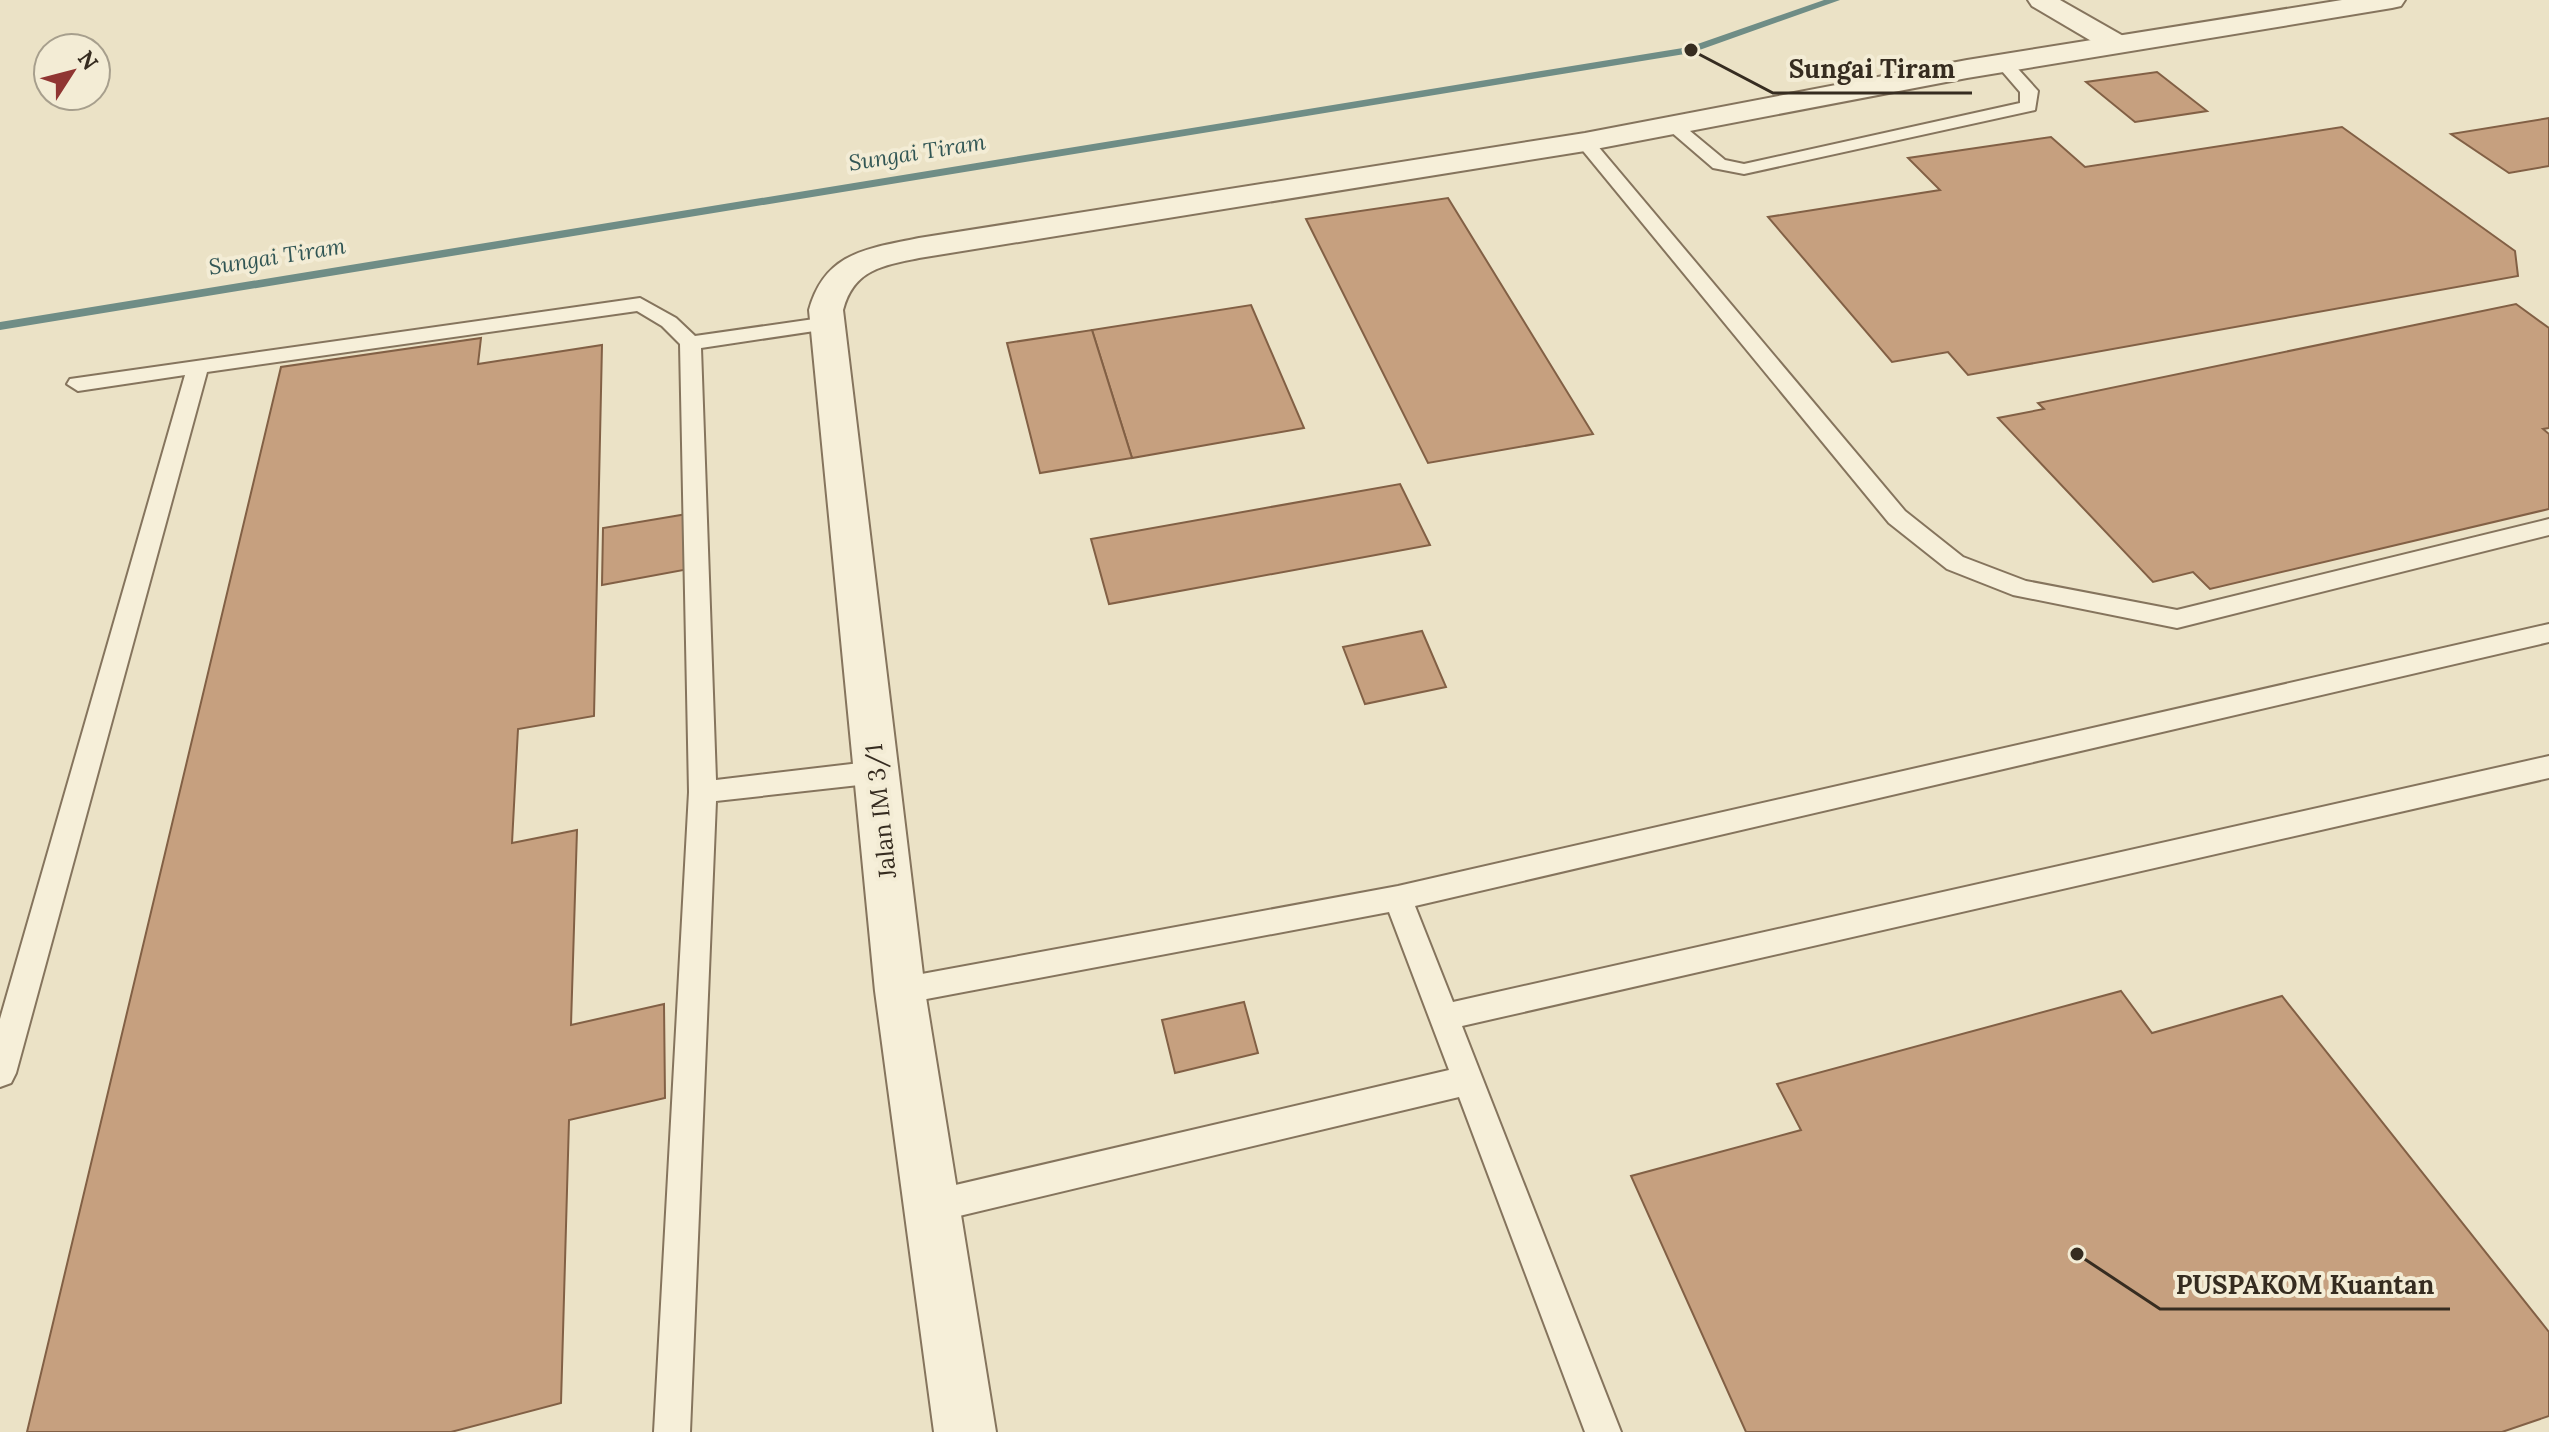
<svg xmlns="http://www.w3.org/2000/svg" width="2549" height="1432" font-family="Lora,serif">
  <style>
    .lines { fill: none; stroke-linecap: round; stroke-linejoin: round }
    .stream { fill: #6f8d86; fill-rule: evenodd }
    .building { fill: #c6a07f; stroke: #826045; stroke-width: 2 }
    .service-casing { stroke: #85745d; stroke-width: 4 }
    .minor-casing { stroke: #85745d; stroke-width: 4 }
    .tertiary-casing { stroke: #85745d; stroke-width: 4 }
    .service { fill: #f6efd9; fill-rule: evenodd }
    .minor { fill: #f6efd9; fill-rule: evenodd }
    .tertiary { fill: #f6efd9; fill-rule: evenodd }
    .labels { text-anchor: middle; stroke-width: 8; stroke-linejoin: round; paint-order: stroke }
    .far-water-label { font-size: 22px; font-style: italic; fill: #305554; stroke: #f3ecd5 }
    .street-label { font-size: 24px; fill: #362c20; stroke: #f3ecd5 }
    .leader { fill: none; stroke: #362c20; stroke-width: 3 }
    .callout-dot { fill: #362c20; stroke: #f3ecd5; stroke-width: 3 }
    .callout-label { font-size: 26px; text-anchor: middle; font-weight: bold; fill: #362c20; stroke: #f3ecd5; stroke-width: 8; stroke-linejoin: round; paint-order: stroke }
  </style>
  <rect width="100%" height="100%" fill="#ebe2c6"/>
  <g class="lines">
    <polygon class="stream" points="1824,0 1840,0 1691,53 0,330 0,322 1689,47"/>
  </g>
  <g class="building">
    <polygon points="2157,72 2207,111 2135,122 2086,82"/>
    <polygon points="2549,118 2549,166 2509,173 2451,134"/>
    <polygon points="2342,127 2515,251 2518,276 1968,375 1948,352 1892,362 1768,217 1940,190 1908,158 2051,137 2085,167"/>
    <polygon points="1448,198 1593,434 1428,463 1306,219"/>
    <polygon points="2516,304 2549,328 2549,428 2543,429 2549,434 2549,509 2210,589 2193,572 2153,582 1998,418 2044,409 2038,403"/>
    <polygon points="1251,305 1304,428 1132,458 1092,330"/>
    <polygon points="1092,330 1132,458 1040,473 1007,343"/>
    <polygon points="481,338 478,364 602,345 594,716 518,729 512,843 577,830 571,1025 664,1004 665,1098 569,1120 561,1403 451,1432 27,1432 281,367"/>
    <polygon points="1400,484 1430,545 1109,604 1091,539"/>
    <polygon points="687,514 689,569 602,585 603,528"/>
    <polygon points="1422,631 1446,687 1365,704 1343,647"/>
    <polygon points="2121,991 2152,1033 2282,996 2549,1332 2549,1416 2502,1432 1746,1432 1631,1176 1801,1130 1777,1084"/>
    <polygon points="1244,1002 1258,1053 1175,1073 1162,1020"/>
  </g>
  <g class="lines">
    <g class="service-casing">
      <g id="service">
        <polygon points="2003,58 2009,59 2038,91 2035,110 1744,174 1713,168 1663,125 1666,121 1678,121 1725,160 1744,164 2020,103 2020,92 1995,63"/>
        <polygon points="1585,137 1591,138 1905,511 1963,557 2026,581 2177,610 2549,519 2549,535 2177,628 2013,595 1947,569 1889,523 1579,146 1576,142 1579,138"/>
        <polygon points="640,298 676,318 695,336 828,317 838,323 828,329 701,348 716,780 877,761 886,765 890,772 886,779 877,783 716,801 690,1432 654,1432 689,792 680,344 662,326 637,311 207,372 16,1073 11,1083 0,1087 0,1019 185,375 78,391 67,384 70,379"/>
        <polygon points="2549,624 2549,642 1415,906 1453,1002 2549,756 2549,778 1462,1026 1621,1432 1585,1432 1459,1097 934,1222 922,1217 918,1206 922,1195 934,1190 1449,1070 1389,912 900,1004 889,1000 885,991 889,982 900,978 1398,886"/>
      </g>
    </g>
    <g class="minor-casing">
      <polygon id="minor" points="2028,0 2060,0 2125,37 2129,43 2125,49 2115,51 2105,49 2032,6"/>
    </g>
    <g class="tertiary-casing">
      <path id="tertiary" d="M2342,0h63l-4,6 -9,2 -425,70 -382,73 -666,107c-37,8 -65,11 -76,52l82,681 71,441h-62l-59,-441 -66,-681c16,-58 58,-61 110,-72l666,-105 382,-73z"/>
    </g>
    <use href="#service" class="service"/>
    <use href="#minor" class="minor"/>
    <use href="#tertiary" class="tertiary"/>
  </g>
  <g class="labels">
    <g class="far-water-label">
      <text transform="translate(917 152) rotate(-9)" y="8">Sungai Tiram</text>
      <text transform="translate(277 256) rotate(-9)" y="8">Sungai Tiram</text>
    </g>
    <g class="street-label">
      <text transform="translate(881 811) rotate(-96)" y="8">Jalan IM 3/1</text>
    </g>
  </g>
  <path class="leader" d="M1691 50L1773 93H1972M2077 1254L2160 1309H2450"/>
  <g class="callout-dot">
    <circle cx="1691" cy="50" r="8"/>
    <circle cx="2077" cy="1254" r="8"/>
  </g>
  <g class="callout-label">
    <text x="1872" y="78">Sungai Tiram</text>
    <text x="2305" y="1294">PUSPAKOM Kuantan</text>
  </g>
  <g transform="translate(72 72) rotate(54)"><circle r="38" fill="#f3ecd5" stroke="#a79f8d" stroke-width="2"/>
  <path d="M0-6L14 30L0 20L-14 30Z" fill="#903532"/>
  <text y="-12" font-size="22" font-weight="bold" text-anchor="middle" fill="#362c20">N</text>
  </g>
</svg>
